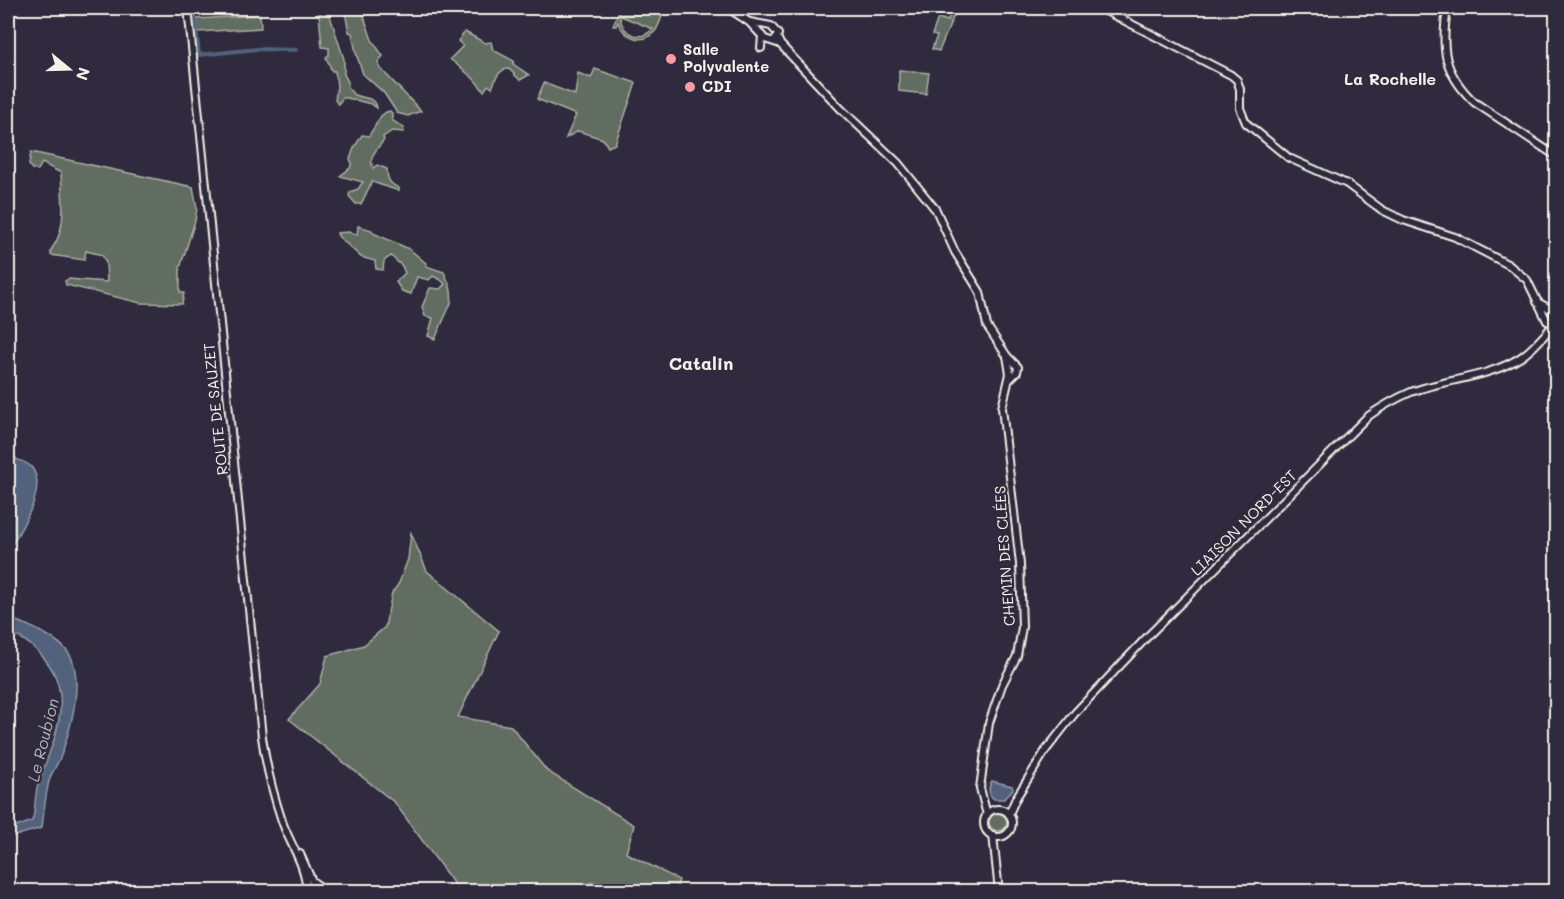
<svg xmlns="http://www.w3.org/2000/svg" width="1564" height="899" font-family="Mali,sans-serif">
  <style>
    .green { fill: #626d62; stroke: #abafa5; stroke-width: 1.5; fill-rule: evenodd }
    .water { fill: #52627c; stroke: #939ba7; stroke-width: 1.5 }
    .lines { fill: none; stroke-linecap: round; stroke-linejoin: round }
    .canal { stroke: #52627c; stroke-width: 4 }
    .secondary-casing { stroke: #f4f1e8; stroke-width: 10 }
    .secondary { stroke: #2f2a3d; stroke-width: 6 }
    .poi-dot { fill: #ff9aa2; stroke: #2f2a3d; stroke-width: 2 }
    .labels { text-anchor: middle; stroke-width: 4.5; stroke-linejoin: round; paint-order: stroke }
    .poi-label { font-size: 15px; font-weight: bold; fill: #f4f1e8; stroke: #2f2a3d; text-anchor: start }
    .street-label { font-size: 15px; fill: #f4f1e8; stroke: #2f2a3d }
    .neighbourhood-label { font-size: 16px; font-weight: bold; fill: #f4f1e8; stroke: #2f2a3d }
    .water-label { font-size: 16px; font-style: italic; fill: #b3b8bd; stroke: #2f2a3d }
    .quarter-label { font-size: 18px; font-weight: bold; fill: #f4f1e8; stroke: #2f2a3d }
  </style>
  <rect width="100%" height="100%" fill="#2f2a3d"/>
  <filter id="ink" filterUnits="userSpaceOnUse"><feTurbulence type="fractalNoise" baseFrequency=".0167" numOctaves="2"/><feDisplacementMap in="SourceGraphic" scale="12" xChannelSelector="R" yChannelSelector="G"/><feConvolveMatrix kernelMatrix="1 2 1 2 8 2 1 2 1" color-interpolation-filters="sRGB"/></filter>
  <g filter="url(#ink)">
    <g class="green">
      <polygon points="323,8 336,8 330,16 344,59 344,74 348,82 348,88 354,95 370,99 376,104 377,108 371,104 347,98 343,98 338,104 335,100 337,86 335,71 332,71 326,57 329,55 329,48 322,47 319,14 323,11"/>
      <polygon points="344,8 361,8 372,40 383,56 378,62 380,68 421,111 408,116 397,113 384,93 363,74 356,53 352,33 349,32"/>
      <path d="M620,8h45c-3,7 -5,16 -9,22 -12,16 -32,8 -38,-8l-2,4h-3zM620,17l1,-1 32,13c-13,13 -30,6 -33,-12z"/>
      <polygon points="951,8 957,8 939,51 932,49 937,36 932,35 938,18 948,21"/>
      <polygon points="260,15 261,28 198,32 196,19"/>
      <path d="M465,32l20,11 6,-1 2,8 21,11 -1,3 16,11 -9,5 -11,-11c-11,0 -13,10 -17,19l-4,-3 -4,6 -11,-13 -23,-19 13,-13 -5,-5z"/>
      <polygon points="595,69 636,83 615,144 608,147 603,139 578,131 566,138 576,115 537,99 544,83 575,95 578,73 591,78"/>
      <polygon points="899,70 929,73 926,94 899,91"/>
      <path d="M390,111l2,2v7l12,8 -1,4 -11,-1 -9,6 1,3c-7,9 -16,17 -11,28l4,-3 10,4c0,11 3,15 12,19v3l-27,-9 -11,22h-5l-7,-8 1,-4 8,-3 5,-7 -23,-6 10,-8 2,-5 -2,-4 4,-11 8,-13 7,1 12,-20 5,-4z"/>
      <path d="M31,152l162,35 4,21 -2,13 -15,47v24l4,1 -2,11 -41,-1 -75,-18 -1,-4 3,-2 39,3 -1,-19 -4,-8 -16,-4 -2,9 -33,-5v-5c17,-22 11,-51 10,-77l-19,-10 -4,7 -6,-1 -3,-4z"/>
      <path d="M358,226l14,4 1,3 36,16 17,14v3l18,6c5,11 9,19 7,31l-16,36 -7,-3 5,-18 -8,-2 -3,-9 8,-19 10,1 5,-5 -4,-4 -8,-4 -4,4 -12,-3 -6,17 -9,-3 -6,-9 9,-9 -3,-7 -11,-10 -7,5 -1,9 -7,-1 -1,-8 -14,-4 -23,-21 -1,-3 12,-1 8,3z"/>
      <polygon points="411,533 427,571 499,631 458,717 511,726 547,771 634,825 626,853 679,880 675,891 609,891 594,882 570,891 459,891 395,803 289,719 320,684 327,656 364,645 385,627 392,593 399,583 408,559"/>
      <circle cx="998" cy="822" r="9"/>
    </g>
    <g class="water">
      <path d="M8,436l8,23c5,2 13,4 16,9 17,23 -14,63 -24,85z"/>
      <path d="M8,618c18,6 56,21 64,41 10,27 -1,68 -10,94 -3,9 -9,17 -12,25 -5,16 -6,34 -8,50l-34,10v-8l24,-9c4,-11 2,-24 6,-36 13,-40 38,-84 9,-123 -10,-13 -23,-24 -39,-30z"/>
      <path d="M992,781l20,5 1,3 -9,10h-10c-6,-4 -6,-12 -2,-18z"/>
    </g>
    <g class="lines">
      <g class="canal">
        <polyline points="194,8 199,55"/>
        <polyline points="198,55 257,49 296,50"/>
      </g>
      <g class="secondary-casing">
        <g id="secondary">
          <path d="M188,8l74,729c4,29 11,57 20,84 7,22 26,47 24,71"/>
          <polyline points="728,8 749,22 765,39 780,44"/>
          <polyline points="1100,8 1231,75 1237,80 1240,89 1240,108 1246,123 1289,158 1347,184 1382,210 1403,220 1455,237 1509,265 1527,280 1547,321 1555,324"/>
          <path d="M1447,8c-6,41 -4,64 27,94l82,54"/>
          <polyline points="750,22 771,26 778,34 776,39"/>
          <polyline points="777,37 780,44 841,109 898,163 936,210 955,252 980,292 987,326 1007,356 1018,367 1017,372 1010,379"/>
          <polyline points="761,48 762,36"/>
          <polyline points="1537,302 1550,309"/>
          <circle cx="998" cy="823" r="14"/>
          <path d="M1009,814l7,-16 30,-48 29,-37 73,-77 219,-219c14,-10 28,-18 44,-25 35,-13 78,-14 110,-35 12,-8 23,-21 33,-33"/>
          <polyline points="987,815 980,788 989,723 1002,685 1017,656 1022,627 1020,564 1002,408 1010,374 1007,356"/>
          <polyline points="993,835 999,892"/>
          <polyline points="300,854 312,881 319,886 321,892"/>
        </g>
      </g>
      <use href="#secondary" class="secondary"/>
    </g>
  </g>
  <g class="poi-dot">
    <circle cx="671" cy="59" r="6"/>
    <circle cx="690" cy="87" r="6"/>
  </g>
  <g class="labels">
    <g class="poi-label">
      <text x="683" y="55">Salle<tspan x="683" dy="17">Polyvalente</tspan></text>
      <text x="702" y="92">CDI</text>
    </g>
    <g class="street-label">
      <text transform="translate(216 409) rotate(-96)" y="5">ROUTE DE SAUZET</text>
      <text transform="translate(1244 523) rotate(-45)" y="5">LIAISON NORD-EST</text>
      <text transform="translate(1005 556) rotate(-94)" y="5">CHEMIN DES CLÉES</text>
    </g>
    <g class="neighbourhood-label">
      <text x="1390" y="85">La Rochelle</text>
    </g>
    <g class="water-label">
      <text transform="translate(43 740) rotate(-76)" y="6">Le Roubion</text>
    </g>
    <g class="quarter-label">
      <text x="701" y="370">Catalin</text>
    </g>
  </g>
  <rect width="1564" height="899" fill="none" stroke="#2f2a3d" stroke-width="30"/>
  <rect x="15" y="15" width="1534" height="869" fill="none" stroke="#f4f1e8" stroke-width="2" filter="url(#ink)"/>
  <g transform="translate(69 69) rotate(109)" stroke="#2f2a3d" stroke-width="4.5" paint-order="stroke">
  <path d="M0-4.5L10 22L0 15L-10 22Z" fill="#f4f1e8"/>
  <text y="-9" font-size="16" font-weight="bold" text-anchor="middle" fill="#f4f1e8">N</text>
  </g>
</svg>
